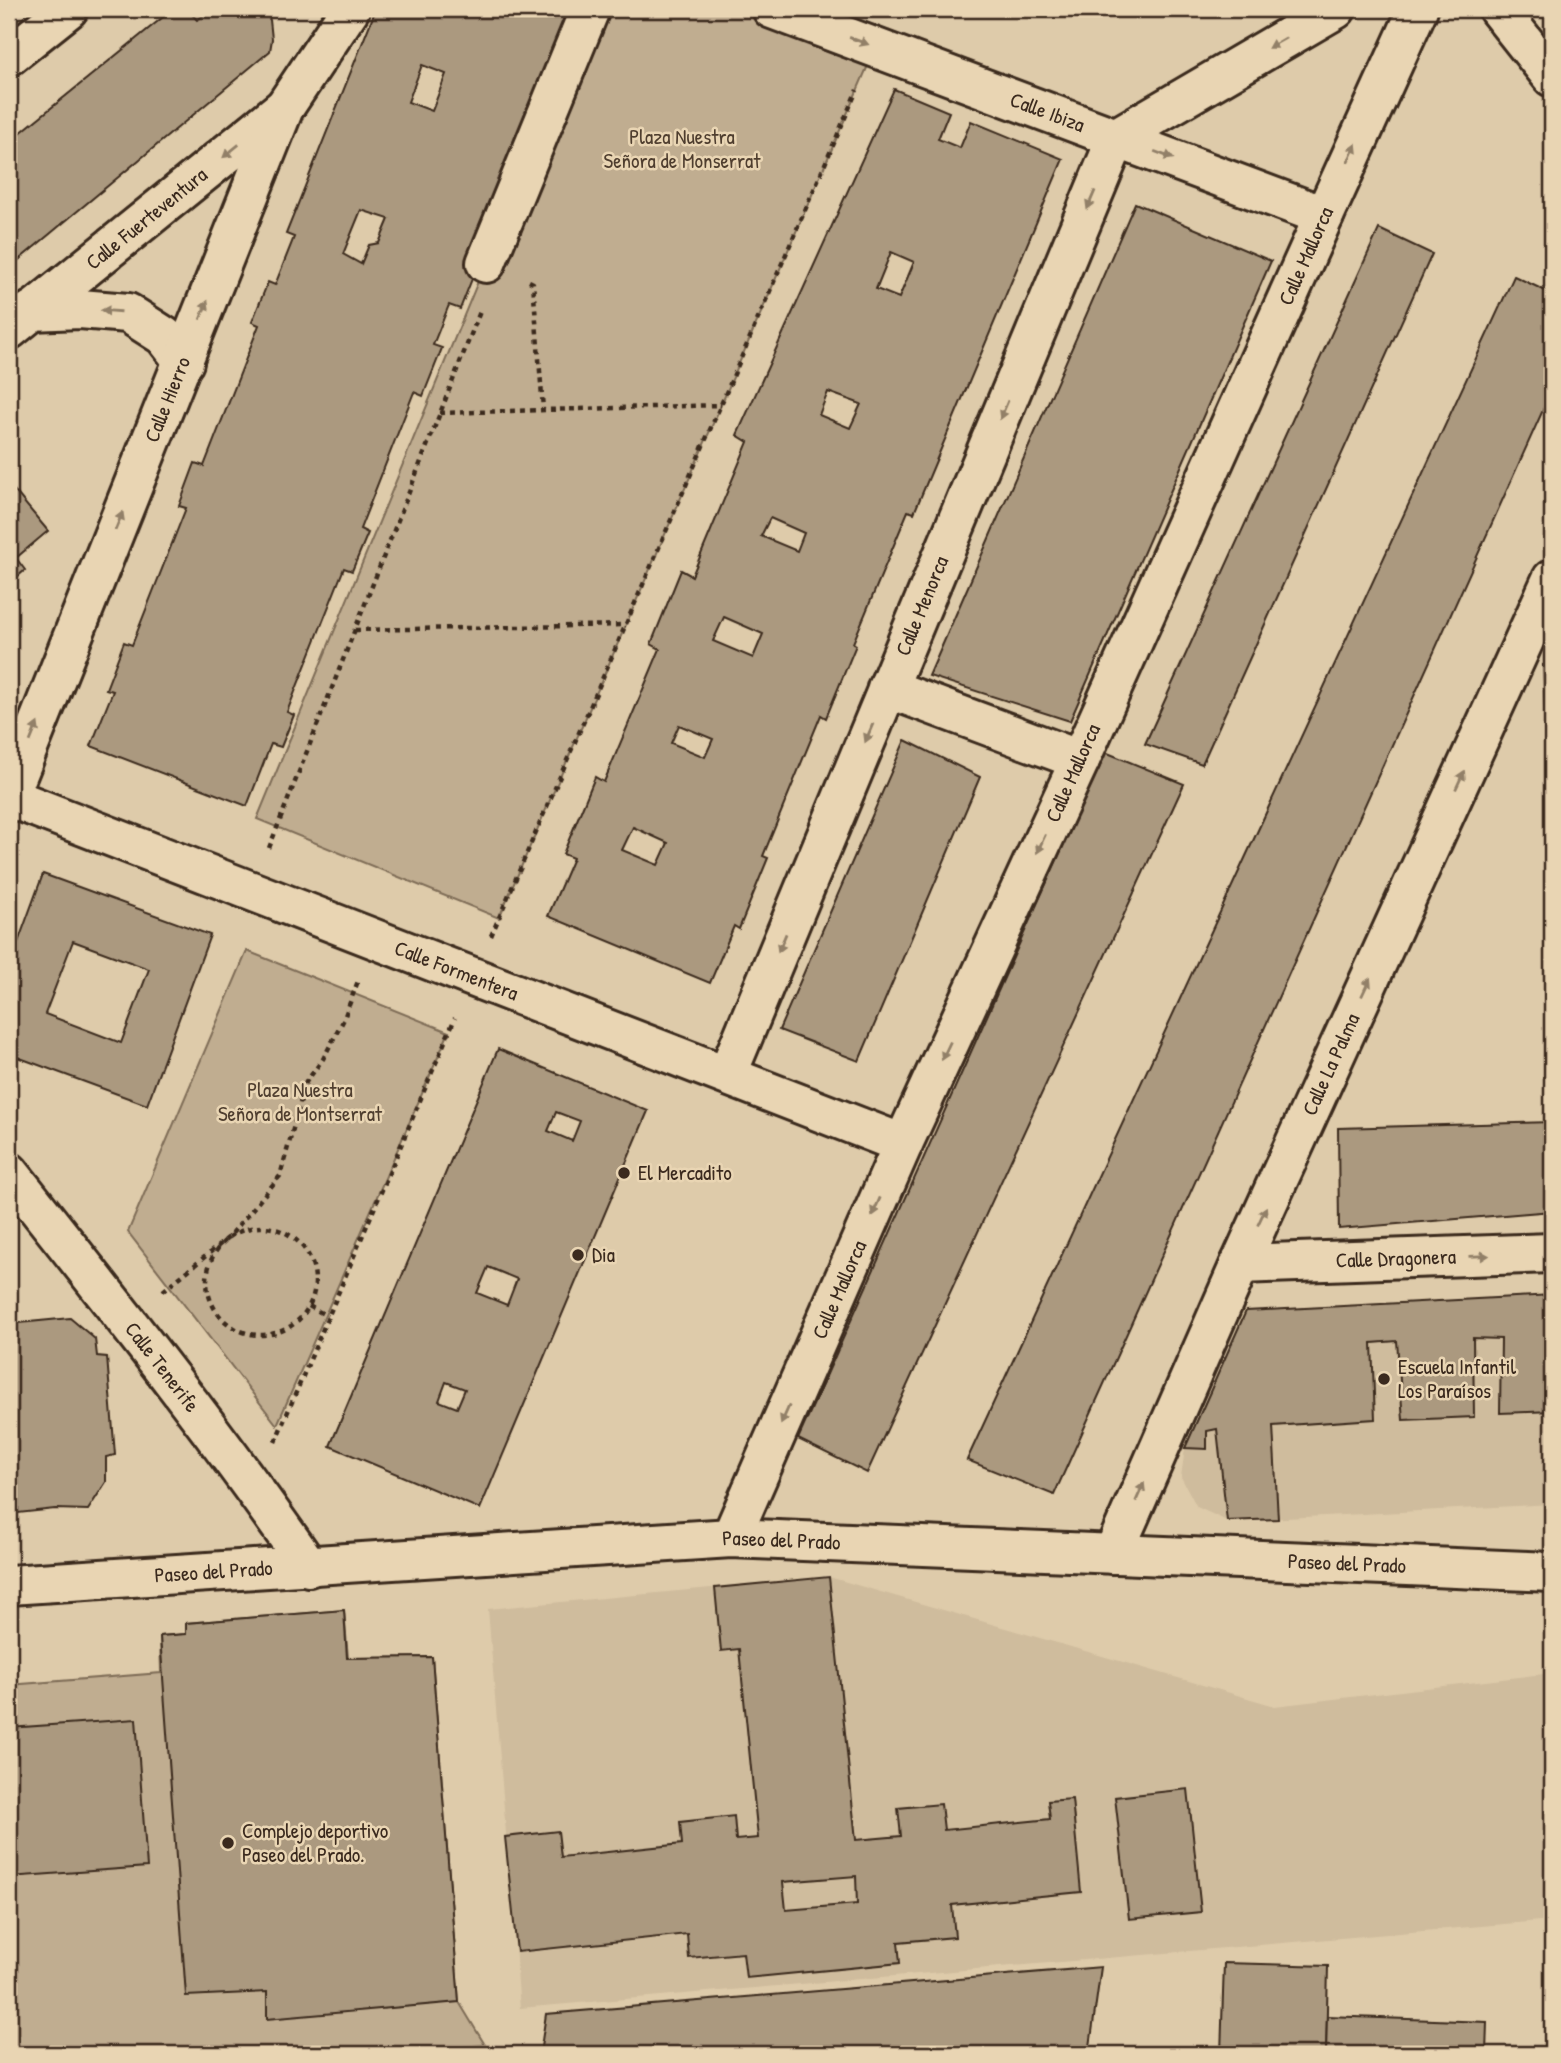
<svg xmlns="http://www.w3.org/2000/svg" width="1561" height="2063" font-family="'Patrick Hand',sans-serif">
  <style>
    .built { fill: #cfbc9d }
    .green { fill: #c0ad90; stroke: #7e6c57; stroke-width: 2 }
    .building { fill: #ab997f; stroke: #3b2a1e; stroke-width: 2; fill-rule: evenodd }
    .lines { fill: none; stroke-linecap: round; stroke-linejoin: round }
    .pedestrian-casing { stroke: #3b2a1e; stroke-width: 44 }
    .minor-casing { stroke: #3b2a1e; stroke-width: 44 }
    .path { stroke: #3b2a1e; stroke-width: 4.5; stroke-dasharray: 5 5; stroke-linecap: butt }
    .pedestrian { stroke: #e9d5b3; stroke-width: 38 }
    .minor { stroke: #e9d5b3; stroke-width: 38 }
    .oneway { fill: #928068 }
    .poi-dot { fill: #3b2a1e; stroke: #e9d5b3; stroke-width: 2.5 }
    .labels { text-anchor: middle; stroke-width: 5; stroke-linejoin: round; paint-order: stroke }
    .street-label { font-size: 21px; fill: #3b2a1e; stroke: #e9d5b3 }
    .park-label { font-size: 21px; fill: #4f3e2f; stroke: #e9d5b3 }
    .poi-label { font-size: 21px; fill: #3b2a1e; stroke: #e9d5b3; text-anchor: start }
  </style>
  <rect width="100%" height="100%" fill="#decbaa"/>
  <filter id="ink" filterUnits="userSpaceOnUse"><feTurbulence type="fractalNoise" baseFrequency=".0143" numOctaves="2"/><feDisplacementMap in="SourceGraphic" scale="14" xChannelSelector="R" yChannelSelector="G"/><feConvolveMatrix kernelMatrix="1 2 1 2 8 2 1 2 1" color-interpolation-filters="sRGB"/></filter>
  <g filter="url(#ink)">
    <g class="built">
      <polygon points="1552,1295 1552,1504 1227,1521 1197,1507 1181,1477 1185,1448 1246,1311"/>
      <polygon points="829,1577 1275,1706 1552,1673 1552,1920 520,2008 488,1609"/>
    </g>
    <g class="green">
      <polygon points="590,9 772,9 876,47 499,918 257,819"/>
      <polygon points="247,951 449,1032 277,1425 128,1232"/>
      <polygon points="344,1610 348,1658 432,1657 459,2002 485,2045 375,2054 9,2054 9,1685 161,1673 160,1636 186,1634 186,1623"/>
    </g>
    <g class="building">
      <polygon points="173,9 187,9 197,20 213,9 264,9 270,20 272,39 270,51 9,268 9,142"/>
      <path d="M376,9h203l-119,300 -11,-4 -16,40 9,3 -19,48 -9,-4 -54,137 8,4 -16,38 -8,-3 -57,144 7,3 -13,32 -10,-3 -24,62 -156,-60 22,-55 -7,-2 18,-47 8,3 54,-137 -7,-2 16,-43 9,3 55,-141 -7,-3 16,-40 7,3 19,-48 -8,-3zM422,65l24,9 -14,37 -24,-9zM361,210l28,9 -10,24 -10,2 -8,19 -18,-10z"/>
      <path d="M894,89l55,23 -11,27 22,9 11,-27 92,38 -149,354 -6,-2 -55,132 3,2 -30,73 -5,-3 -58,141 5,2 -29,71 -5,-3 -24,57 -162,-67 25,-58 -10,-4 32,-77 9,5 56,-133 -9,-5 30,-74 11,6 56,-134 -11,-7zM891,252l23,10 -15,36 -23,-9zM828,392l33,12 -11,24 -31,-13zM770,518l34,15 -7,18 -36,-15zM724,617l39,17 -10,24 -40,-17zM679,725l34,14 -8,18 -34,-14zM633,827l35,16 -10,22 -36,-15z"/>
      <polygon points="1135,203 1271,261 1070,721 929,676"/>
      <polygon points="1379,229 1432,254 1202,764 1145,744"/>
      <polygon points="1514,276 1552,294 1552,390 1054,1495 967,1460"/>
      <polygon points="9,484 48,531 16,558 25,570 9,584"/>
      <polygon points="1552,664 1552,860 1543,665"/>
      <polygon points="905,740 980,777 859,1061 779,1030"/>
      <polygon points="1105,752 1184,784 867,1473 798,1439"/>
      <path d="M43,874l167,61 -63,170 -138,-51v-87zM73,941l76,28 -28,74 -76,-29z"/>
      <path d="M498,1049l150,62 -168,398 -150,-63zM556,1112l24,9 -8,20 -24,-10zM488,1267l29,12 -10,26 -30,-12zM446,1382l19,7 -8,19 -18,-7z"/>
      <polygon points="1552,1122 1552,1211 1339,1229 1338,1128"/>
      <polygon points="1552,1295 1552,1411 1500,1413 1501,1339 1473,1338 1474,1417 1403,1420 1397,1341 1372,1343 1375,1419 1273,1426 1278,1519 1227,1521 1217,1429 1207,1431 1207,1449 1185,1448 1246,1311"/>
      <polygon points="70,1318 95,1339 97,1356 107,1357 115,1455 106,1457 106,1482 88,1510 55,1509 9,1514 9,1324"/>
      <path d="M829,1577l27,263 45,-4 -3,-28 43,-4 3,26 106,-11 -2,-18 24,-2 9,93 -129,13 3,32 -57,5 2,21 -154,15 -3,-25 -54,5 -2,-24 -170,18 -12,-115 53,-6 3,26 121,-13 -2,-22 54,-6 2,24 22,-2 -19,-189 -18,2 -6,-63zM856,1876l1,28 -71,6 -3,-28z"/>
      <polygon points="344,1610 347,1658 432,1657 459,2002 267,2019 267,1992 186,1996 160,1636 186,1634 186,1623"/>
      <polygon points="136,1719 147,1867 9,1877 9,1728"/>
      <polygon points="1188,1789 1201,1912 1129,1919 1115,1797"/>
      <polygon points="1224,1963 1328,1966 1326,2054 1221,2054"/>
      <polygon points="1101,1967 1089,2054 540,2054 546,2014"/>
      <polygon points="1327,2016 1487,2022 1486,2054 1326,2054"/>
    </g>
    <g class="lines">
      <g class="pedestrian-casing">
        <polyline id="pedestrian" points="1080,760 1324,216"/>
      </g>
      <g class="minor-casing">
        <g id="minor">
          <path id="s1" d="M772,9l552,207 94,-207"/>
          <polyline points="1498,9 1552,77"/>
          <polyline points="9,56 68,9"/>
          <polyline points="486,263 590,9"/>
          <polyline points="31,311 80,309 128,313 164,336 184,362"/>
          <path id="s2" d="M9,330l273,-221"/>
          <path id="s3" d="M9,796l275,-688 66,-99"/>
          <path id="s4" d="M9,797l894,347"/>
          <path id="s5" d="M727,1075l390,-938 219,-128"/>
          <path id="s6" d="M9,1172c103,130 206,259 300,395"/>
          <path id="s7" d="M1240,1264l312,-11"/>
          <path id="s8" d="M731,1538l172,-394 177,-384 -193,-72"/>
          <path id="s9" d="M1113,1554l127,-290 312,-685"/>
          <path id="s10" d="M9,1585l722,-47 821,34"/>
        </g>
      </g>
      <g class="path">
        <polyline points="529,281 533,283 543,409"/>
        <polyline points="440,413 721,405"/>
        <polyline points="355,630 626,625"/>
        <polyline points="269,848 481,309"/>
        <polyline points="491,936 857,90"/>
        <circle cx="261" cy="1281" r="54"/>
        <polyline points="163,1291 229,1237 280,1176 306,1082 323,1059 343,1021 358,981"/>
        <polyline points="309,1306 327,1316"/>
        <polyline points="275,1442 455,1018"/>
      </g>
      <use href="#pedestrian" class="pedestrian"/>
      <use href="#minor" class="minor"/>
    </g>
    <defs><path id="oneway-solid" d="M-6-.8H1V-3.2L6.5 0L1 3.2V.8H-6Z" transform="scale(1.75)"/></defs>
    <g class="oneway">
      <use href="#oneway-solid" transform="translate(859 41) rotate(20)"/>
      <use href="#oneway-solid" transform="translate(1277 43) rotate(150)"/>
      <use href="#oneway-solid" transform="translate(231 151) rotate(141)"/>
      <use href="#oneway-solid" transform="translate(1352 153) rotate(-66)"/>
      <use href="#oneway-solid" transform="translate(1164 155) rotate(21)"/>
      <use href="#oneway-solid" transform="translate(1091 200) rotate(113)"/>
      <use href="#oneway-solid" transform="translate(204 310) rotate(-68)"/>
      <use href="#oneway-solid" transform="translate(111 311) rotate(-176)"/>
      <use href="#oneway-solid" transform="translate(1004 410) rotate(113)"/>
      <use href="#oneway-solid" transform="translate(119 521) rotate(-68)"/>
      <use href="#oneway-solid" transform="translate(34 732) rotate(-68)"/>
      <use href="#oneway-solid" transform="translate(869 733) rotate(113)"/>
      <use href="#oneway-solid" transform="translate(1460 780) rotate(-65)"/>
      <use href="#oneway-solid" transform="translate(1041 844) rotate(115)"/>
      <use href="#oneway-solid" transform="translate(782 943) rotate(113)"/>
      <use href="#oneway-solid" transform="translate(1366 987) rotate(-65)"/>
      <use href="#oneway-solid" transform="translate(946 1051) rotate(115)"/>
      <use href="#oneway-solid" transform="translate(876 1207) rotate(114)"/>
      <use href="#oneway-solid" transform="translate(1262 1216) rotate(-65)"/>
      <use href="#oneway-solid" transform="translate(1479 1256) rotate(-2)"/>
      <use href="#oneway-solid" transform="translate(785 1415) rotate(114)"/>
      <use href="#oneway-solid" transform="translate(1140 1492) rotate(-66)"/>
    </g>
  </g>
  <g class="poi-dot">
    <circle cx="624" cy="1173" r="7"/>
    <circle cx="578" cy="1255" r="7"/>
    <circle cx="1384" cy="1379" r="7"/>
    <circle cx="228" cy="1843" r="7"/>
  </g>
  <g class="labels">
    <g class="street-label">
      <text dy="7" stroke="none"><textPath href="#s1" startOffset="294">Calle Ibiza</textPath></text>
      <text dy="7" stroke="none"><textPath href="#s2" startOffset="177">Calle Fuerteventura</textPath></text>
      <text transform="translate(1306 256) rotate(-66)" y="7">Calle Mallorca</text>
      <text dy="7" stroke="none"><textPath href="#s3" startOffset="427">Calle Hierro</textPath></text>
      <text dy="7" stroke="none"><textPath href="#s5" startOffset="508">Calle Menorca</textPath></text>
      <text transform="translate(1073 773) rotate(-66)" y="7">Calle Mallorca</text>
      <text dy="7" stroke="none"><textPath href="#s4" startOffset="480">Calle Formentera</textPath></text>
      <text dy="7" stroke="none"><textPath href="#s9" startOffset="536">Calle La Palma</textPath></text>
      <text dy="7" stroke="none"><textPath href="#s7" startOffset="156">Calle Dragonera</textPath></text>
      <text dy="7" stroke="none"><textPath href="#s8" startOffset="271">Calle Mallorca</textPath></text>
      <text dy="7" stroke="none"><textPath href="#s6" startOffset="248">Calle Tenerife</textPath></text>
      <text dy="7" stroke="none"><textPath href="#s10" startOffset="774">Paseo del Prado</textPath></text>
      <text dy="7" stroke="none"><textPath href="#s10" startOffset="1340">Paseo del Prado</textPath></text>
      <text dy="7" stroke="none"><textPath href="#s10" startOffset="205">Paseo del Prado</textPath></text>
    </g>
    <g class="park-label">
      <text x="682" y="144">Plaza Nuestra<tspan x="682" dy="24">Señora de Monserrat</tspan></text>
      <text x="300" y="1097">Plaza Nuestra<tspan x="300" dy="24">Señora de Montserrat</tspan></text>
    </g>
    <g class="poi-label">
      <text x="638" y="1180">El Mercadito</text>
      <text x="592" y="1262">Dia</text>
      <text x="1398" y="1374">Escuela Infantil<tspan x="1398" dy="24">Los Paraísos</tspan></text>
      <text x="242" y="1838">Complejo deportivo<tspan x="242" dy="24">Paseo del Prado.</tspan></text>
    </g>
  </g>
  <rect width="1561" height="2063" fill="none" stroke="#e9d5b3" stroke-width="35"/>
  <rect x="18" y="18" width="1526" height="2028" fill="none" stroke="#3b2a1e" stroke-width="2.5" filter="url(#ink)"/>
</svg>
